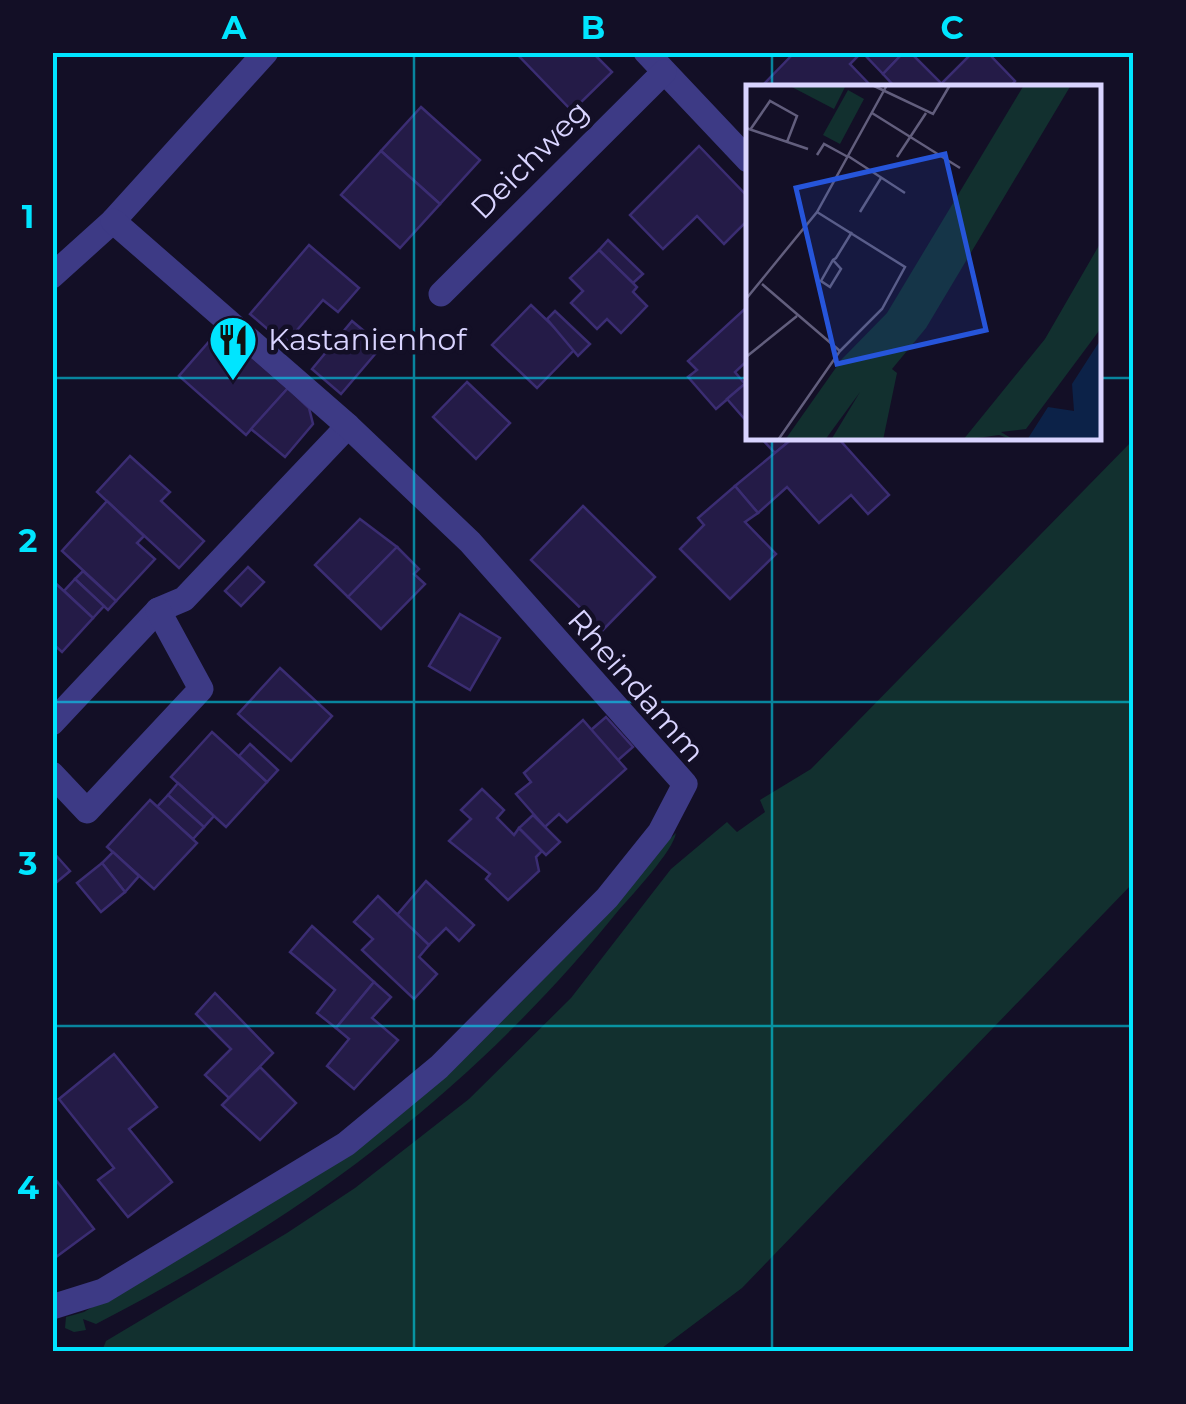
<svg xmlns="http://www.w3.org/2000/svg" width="1186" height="1404" font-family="Montserrat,sans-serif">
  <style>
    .green { fill: #12302f }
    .building { fill: #241b47; stroke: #3b2d73; stroke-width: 2.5 }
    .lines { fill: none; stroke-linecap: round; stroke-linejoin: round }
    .minor { stroke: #3d3a85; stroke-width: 25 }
    .grid { fill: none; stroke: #00e5ff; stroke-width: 2.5; stroke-opacity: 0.55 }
    .labels { text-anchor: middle; stroke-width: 9; stroke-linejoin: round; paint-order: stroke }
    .street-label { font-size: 30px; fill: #d9d4ff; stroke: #130f26 }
    .poi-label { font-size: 30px; fill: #d9d4ff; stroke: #130f26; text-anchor: start }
    .inset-road { fill: none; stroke: #625e7d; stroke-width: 2.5 }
    .view { fill: #2655da; fill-opacity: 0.15; stroke: #2655da; stroke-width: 5 }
    .inset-edge { fill: none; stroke: #d9d4ff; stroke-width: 5 }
    .neatline { fill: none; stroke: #00e5ff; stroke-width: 4 }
    .grid-label { font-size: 32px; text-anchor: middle; font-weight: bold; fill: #00e5ff }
  </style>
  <rect width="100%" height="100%" fill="#130f26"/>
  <g class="green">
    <polygon points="1133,440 1133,883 742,1288 658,1351 102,1351 106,1341 287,1233 355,1188 469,1099 571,998 671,869 727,822 737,832 765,812 760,800 811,769"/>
    <path d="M676,833c-3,18 -43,61 -58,78 -145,180 -316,307 -522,413l-13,-5 3,11 -12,2 -9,-4 1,-11 18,-5 241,-146z"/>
  </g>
  <g class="building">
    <polygon points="515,52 592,52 612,72 572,111"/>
    <polygon points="795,52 862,52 850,64 873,88 760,88"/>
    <polygon points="862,52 904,52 883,74"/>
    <polygon points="904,52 910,52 941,83 937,88 896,88 883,74"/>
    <polygon points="973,52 987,52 1015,81 1009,88 937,88"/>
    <polygon points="421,107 480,160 440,204 381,151"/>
    <polygon points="699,146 748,197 748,220 724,244 697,216 663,249 630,215"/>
    <polygon points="381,151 440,204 400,248 341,195"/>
    <polygon points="608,240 643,274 633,283 599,250"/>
    <polygon points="309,245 359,288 338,312 323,300 285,344 250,314"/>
    <polygon points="599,250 637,287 633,292 647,306 621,333 607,319 597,329 571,303 583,291 570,278"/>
    <polygon points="531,305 576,348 537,388 492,345"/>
    <polygon points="748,306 748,360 735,372 745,384 716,409 688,377 697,370 688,361"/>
    <polygon points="555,311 590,344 578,356 547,319"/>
    <polygon points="352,321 382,346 341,394 312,369"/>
    <polygon points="220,329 288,388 246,435 179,376"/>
    <polygon points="748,381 748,423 727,399"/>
    <polygon points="467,382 510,423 476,459 433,417"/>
    <polygon points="288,388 309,408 313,424 285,457 251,429"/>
    <polygon points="761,438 793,438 775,453"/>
    <polygon points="793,438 838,438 889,495 868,514 851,495 819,523 787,487 758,513 735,486"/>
    <polygon points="130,456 170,492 161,501 204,541 179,568 97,492"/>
    <polygon points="735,486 758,513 745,522 776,554 730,599 680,549 704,525 698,518"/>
    <polygon points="107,501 144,536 137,543 155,559 116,601 62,551"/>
    <polygon points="583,506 655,577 603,630 531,560"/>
    <polygon points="360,519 397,547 348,597 315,565"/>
    <polygon points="397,547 419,569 414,574 425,584 381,629 348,597"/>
    <polygon points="248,567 264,582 241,606 225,591"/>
    <polygon points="83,571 116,601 108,610 75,579"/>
    <polygon points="75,579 104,606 93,618 64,591"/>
    <polygon points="52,580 93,618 62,652 52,643"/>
    <polygon points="460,614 500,638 470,690 429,666"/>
    <polygon points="280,668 332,716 291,761 238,714"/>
    <polygon points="606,717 633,747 617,761 591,730"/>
    <polygon points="583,720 626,769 567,822 559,814 545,827 516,794 531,782 524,773"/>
    <polygon points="212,732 267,782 226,827 171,777"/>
    <polygon points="250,744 278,770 267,782 239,756"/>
    <polygon points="178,783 214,816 204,827 168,795"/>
    <polygon points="482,789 504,810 497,818 514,835 519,828 542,851 536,857 539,871 508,900 486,879 490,874 449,841 471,819 461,810"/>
    <polygon points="168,795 204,827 193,839 157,807"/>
    <polygon points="150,800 197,843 154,889 107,847"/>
    <polygon points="533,815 560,842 546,855 519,828"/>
    <polygon points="52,851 70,871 52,886"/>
    <polygon points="113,852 139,876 125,892 102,863"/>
    <polygon points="102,863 125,892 101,912 77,883"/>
    <polygon points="426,881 474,925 459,941 446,928 429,945 397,915"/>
    <polygon points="378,896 429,945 419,957 437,974 414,999 362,950 373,939 354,922"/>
    <polygon points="312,926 374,982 336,1028 317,1013 335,990 290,952"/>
    <polygon points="374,982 391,997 372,1018 398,1040 354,1089 327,1066 349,1039 336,1028"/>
    <polygon points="215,993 273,1053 229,1098 205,1075 231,1049 196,1014"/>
    <polygon points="114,1054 157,1107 129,1129 172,1182 128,1217 98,1180 114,1168 59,1099"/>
    <polygon points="260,1067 296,1103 260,1140 222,1105"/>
    <polygon points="52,1175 94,1229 52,1260"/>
  </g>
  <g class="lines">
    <g class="minor">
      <polyline points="646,52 748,160"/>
      <polyline points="52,276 113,221 266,52"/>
      <polyline points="441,294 664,72"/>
      <polyline points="52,723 158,610 184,599 348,426"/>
      <polyline points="52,774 87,811 201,689 158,610"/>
      <polyline points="52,1307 103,1291 346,1144 439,1067 607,898 660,832 685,784 470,542 348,426 113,221"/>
    </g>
  </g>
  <path class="grid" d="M414,52v1300M772,52v36M52,378h696M1098,378h36M772,438v914M52,702h1082M52,1026h1082"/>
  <defs>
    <g id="restaurant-pin" transform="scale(2.5)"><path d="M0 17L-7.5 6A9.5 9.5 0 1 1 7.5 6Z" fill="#00e5ff" stroke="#130f26"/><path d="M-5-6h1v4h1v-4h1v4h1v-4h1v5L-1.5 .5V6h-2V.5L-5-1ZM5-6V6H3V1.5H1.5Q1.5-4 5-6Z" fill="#111"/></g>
  </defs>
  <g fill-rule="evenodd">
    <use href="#restaurant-pin" x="233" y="340"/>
  </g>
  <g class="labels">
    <g class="street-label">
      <text transform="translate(530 160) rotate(-45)" y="10">Deichweg</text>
      <text transform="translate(636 686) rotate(49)" y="10">Rheindamm</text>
    </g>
    <g class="poi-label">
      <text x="268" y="350">Kastanienhof</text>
    </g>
  </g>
  <g transform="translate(746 85)">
    <rect width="355" height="355" fill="#130f26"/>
    <path d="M42,0h58l-12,24zM278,0h47l-145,243 -34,41 5,4 -14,67h-52l29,-48 -35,48h-40l57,-81 45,-46zM102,5l16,9 -24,45 -17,-9zM355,157v86l-11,15 -64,86 -25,3 13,8 -15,-5 -36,5 82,-101z" fill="#12302f"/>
    <path d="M355,254v101h-74l21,-33 26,4 -2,-27z" fill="#0c2248"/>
    <path class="inset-road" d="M126,0l61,29 17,-29M126,28l88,55M0,43l62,21M4,45l20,-29 27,15 -10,26M71,70l7,-11 24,13M102,71l57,37M151,72l29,-44M71,127l88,55 -23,42 -42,42M114,127l21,-34M87,175l8,9 -11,18 -9,-6 12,-21 3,-2 16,-26M16,199l78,67 -62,89M0,214l71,-87 70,-127M0,272l51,-41"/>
    <path class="view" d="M199,69l41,176 -149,34 -41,-176z"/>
    <rect width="355" height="355" class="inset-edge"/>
  </g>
  <rect width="1186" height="1404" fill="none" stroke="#130f26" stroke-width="110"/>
  <rect x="55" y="55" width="1076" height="1294" class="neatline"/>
  <g class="grid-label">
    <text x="234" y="39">A</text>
    <text x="593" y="39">B</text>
    <text x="952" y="39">C</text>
    <text x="28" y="228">1</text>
    <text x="28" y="552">2</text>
    <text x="28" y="875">3</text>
    <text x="28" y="1199">4</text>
  </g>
</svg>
